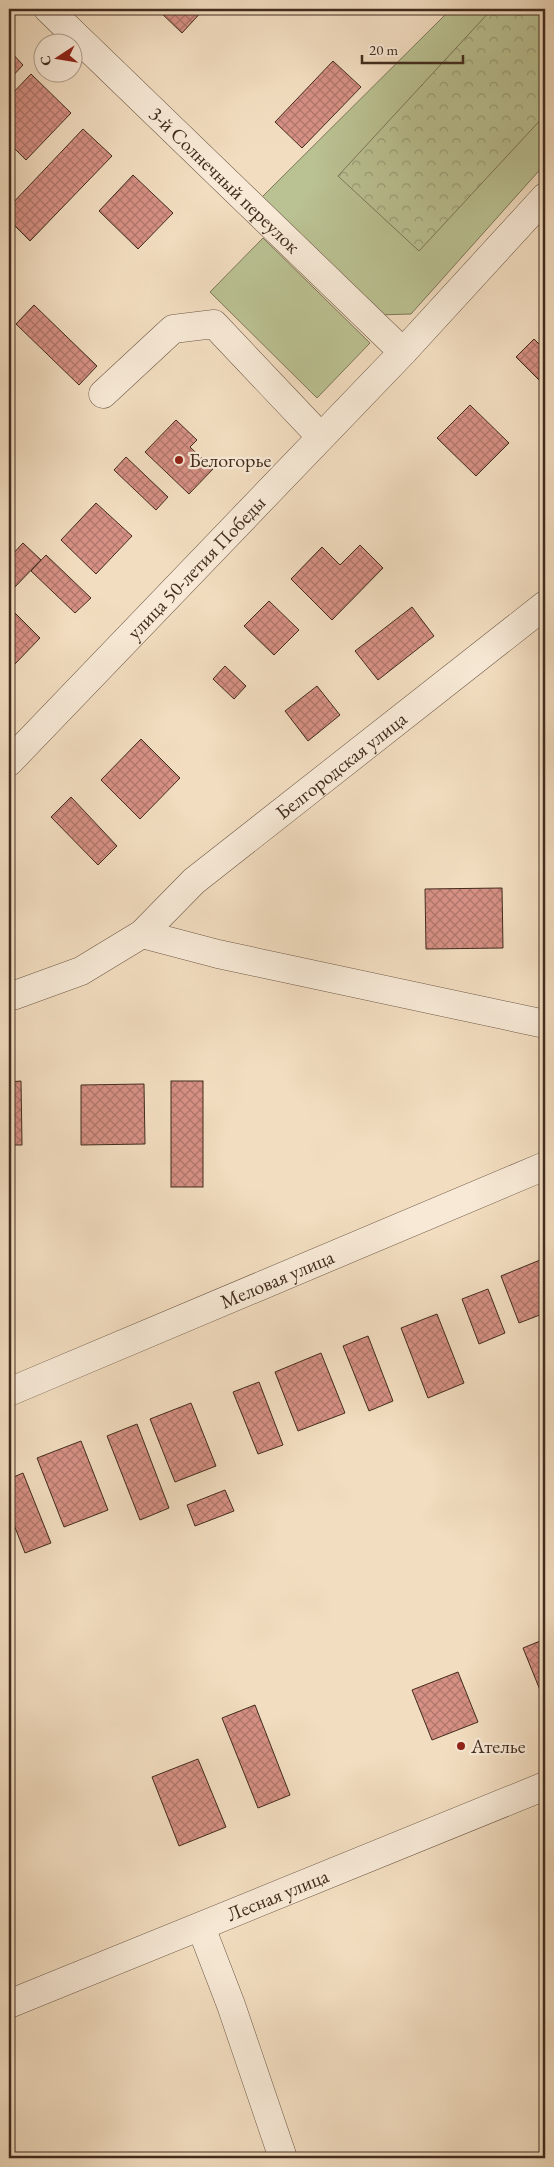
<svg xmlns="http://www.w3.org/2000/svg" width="554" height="2167" font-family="'EB Garamond',serif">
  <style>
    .grass { fill: #bac192; stroke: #7e7658 }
    .forest { fill: url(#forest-crowns); stroke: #7e7658 }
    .building { fill: url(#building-cross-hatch); stroke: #422c1d }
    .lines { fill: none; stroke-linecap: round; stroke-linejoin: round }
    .minor-casing { stroke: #6e5846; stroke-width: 29 }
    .minor { stroke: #f7e9d6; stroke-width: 28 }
    .poi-dot { fill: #8f2418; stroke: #f7e9d6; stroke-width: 2 }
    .labels { text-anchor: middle; stroke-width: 4.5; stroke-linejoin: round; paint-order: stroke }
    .street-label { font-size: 20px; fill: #422c1d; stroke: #f7e9d6 }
    .poi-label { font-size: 20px; fill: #422c1d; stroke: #f7e9d6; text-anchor: start }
  </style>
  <defs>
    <pattern id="forest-crowns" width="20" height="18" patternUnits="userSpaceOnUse" patternTransform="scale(1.25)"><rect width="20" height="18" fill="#bac192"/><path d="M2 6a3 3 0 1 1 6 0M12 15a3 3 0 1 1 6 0" fill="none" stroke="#999d77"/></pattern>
    <pattern id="building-cross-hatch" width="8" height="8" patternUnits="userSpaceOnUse" patternTransform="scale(1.25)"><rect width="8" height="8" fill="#d69084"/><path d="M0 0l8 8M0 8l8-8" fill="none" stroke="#af766b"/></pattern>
  </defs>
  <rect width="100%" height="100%" fill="#f2ddc0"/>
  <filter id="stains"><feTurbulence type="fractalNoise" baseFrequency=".004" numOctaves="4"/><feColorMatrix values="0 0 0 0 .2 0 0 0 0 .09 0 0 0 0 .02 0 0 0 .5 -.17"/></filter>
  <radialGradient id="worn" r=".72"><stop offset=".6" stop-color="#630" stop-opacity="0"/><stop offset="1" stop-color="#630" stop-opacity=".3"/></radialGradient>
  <g class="grass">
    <polygon points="451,9 545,9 545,164 411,314 377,315 260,199"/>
    <polygon points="263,238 370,343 317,398 210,292"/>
  </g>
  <polygon class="forest" points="492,9 545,9 545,115 419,251 338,176"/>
  <g class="building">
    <polygon points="157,9 204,9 182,33"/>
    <polygon points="9,50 23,65 9,80"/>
    <polygon points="333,61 361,87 302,148 275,122"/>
    <polygon points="31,74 71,113 26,160 9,143 9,97"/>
    <polygon points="83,129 112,156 30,241 9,220 9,207"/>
    <polygon points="133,175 173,213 138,249 99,211"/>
    <polygon points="34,305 97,366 79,385 16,324"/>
    <polygon points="534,339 545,350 545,386 516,357"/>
    <polygon points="470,405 509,443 476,476 437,438"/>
    <polygon points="176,420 197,440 190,447 213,469 189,494 145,452"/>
    <polygon points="126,457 168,497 156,510 114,470"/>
    <polygon points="96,503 132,536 96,574 61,540"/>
    <polygon points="23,543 41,560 11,591 9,589 9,558"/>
    <polygon points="360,545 383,568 332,620 291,579 322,547 340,565"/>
    <polygon points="46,555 91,598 75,613 31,571"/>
    <polygon points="269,601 299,630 274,655 244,626"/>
    <polygon points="9,607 40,638 14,665 9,660"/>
    <polygon points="412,607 434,636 378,680 355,651"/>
    <polygon points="225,666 246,686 234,699 213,679"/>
    <polygon points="317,686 340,715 308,741 285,711"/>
    <polygon points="141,739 180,778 140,819 101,780"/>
    <polygon points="71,797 117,846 98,865 51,817"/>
    <polygon points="502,888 503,948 426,949 425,889"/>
    <polygon points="21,1081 22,1145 9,1145 9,1082"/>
    <rect x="171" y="1081" width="32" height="106"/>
    <polygon points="144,1084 145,1144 81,1145 81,1085"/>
    <polygon points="545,1258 545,1313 519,1323 501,1276"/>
    <polygon points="488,1289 505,1333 479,1344 462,1299"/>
    <polygon points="437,1314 464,1383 428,1398 401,1328"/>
    <polygon points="368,1336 393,1401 369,1411 343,1346"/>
    <polygon points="321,1353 345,1413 298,1431 275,1372"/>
    <polygon points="259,1382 283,1445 258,1454 233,1392"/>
    <polygon points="191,1403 216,1466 175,1482 150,1419"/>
    <polygon points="137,1424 169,1508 140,1520 107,1436"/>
    <polygon points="81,1441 108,1510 64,1527 37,1458"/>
    <polygon points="23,1473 51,1543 25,1553 9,1512 9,1479"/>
    <polygon points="225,1490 234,1511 195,1526 187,1505"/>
    <polygon points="545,1639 545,1694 542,1695 523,1648"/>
    <polygon points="458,1672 478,1722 432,1740 412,1690"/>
    <polygon points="255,1705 290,1795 258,1808 222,1718"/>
    <polygon points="198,1759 226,1827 179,1846 152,1777"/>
  </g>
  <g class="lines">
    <g class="minor-casing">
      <g id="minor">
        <path id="s1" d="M48,9l355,343"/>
        <polyline points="103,394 173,329 214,324 320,436"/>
        <path id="s2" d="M9,762l394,-410 142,-155"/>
        <polyline points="142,934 218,954 545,1024"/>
        <path id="s3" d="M9,995h6l66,-24 61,-37 52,-53 351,-276"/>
        <path id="s4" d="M9,1392l536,-226"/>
        <polyline points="201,1927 231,2005 283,2158"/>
        <path id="s5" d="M9,2004l536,-218"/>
      </g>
    </g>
    <use href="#minor" class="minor"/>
  </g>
  <g class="poi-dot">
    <circle cx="179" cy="460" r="5"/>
    <circle cx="461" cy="1746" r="5"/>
  </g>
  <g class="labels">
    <g class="street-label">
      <text dy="7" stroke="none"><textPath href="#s1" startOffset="246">3-й Солнечный переулок</textPath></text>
      <text dy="7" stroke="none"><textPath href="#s2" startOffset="270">улица 50-летия Победы</textPath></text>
      <text dy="7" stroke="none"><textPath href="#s3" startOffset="409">Белгородская улица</textPath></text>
      <text dy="7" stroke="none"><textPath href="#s4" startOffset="291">Меловая улица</textPath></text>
      <text dy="7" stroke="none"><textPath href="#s5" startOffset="290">Лесная улица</textPath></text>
    </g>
    <g class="poi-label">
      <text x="189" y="467">Белогорье</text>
      <text x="471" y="1753">Ателье</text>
    </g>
  </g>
  <rect width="554" height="2167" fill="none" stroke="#f2ddc0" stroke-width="30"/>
  <rect x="10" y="10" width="534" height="2147" fill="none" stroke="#422c1d" stroke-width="2.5"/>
  <rect x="15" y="15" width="524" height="2137" fill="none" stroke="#422c1d"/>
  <g transform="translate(58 58) rotate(258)"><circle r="24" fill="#f7e9d6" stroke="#af9d8c"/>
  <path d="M0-4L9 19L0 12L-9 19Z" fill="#8f2418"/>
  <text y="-8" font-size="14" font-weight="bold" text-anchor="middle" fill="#422c1d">С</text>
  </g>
  <path d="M362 55v8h101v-8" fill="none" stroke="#422c1d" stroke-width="2.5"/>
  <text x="369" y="55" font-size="15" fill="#422c1d" stroke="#f7e9d6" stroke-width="4" paint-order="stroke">20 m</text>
  <rect width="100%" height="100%" filter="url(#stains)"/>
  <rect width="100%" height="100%" fill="url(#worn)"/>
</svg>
